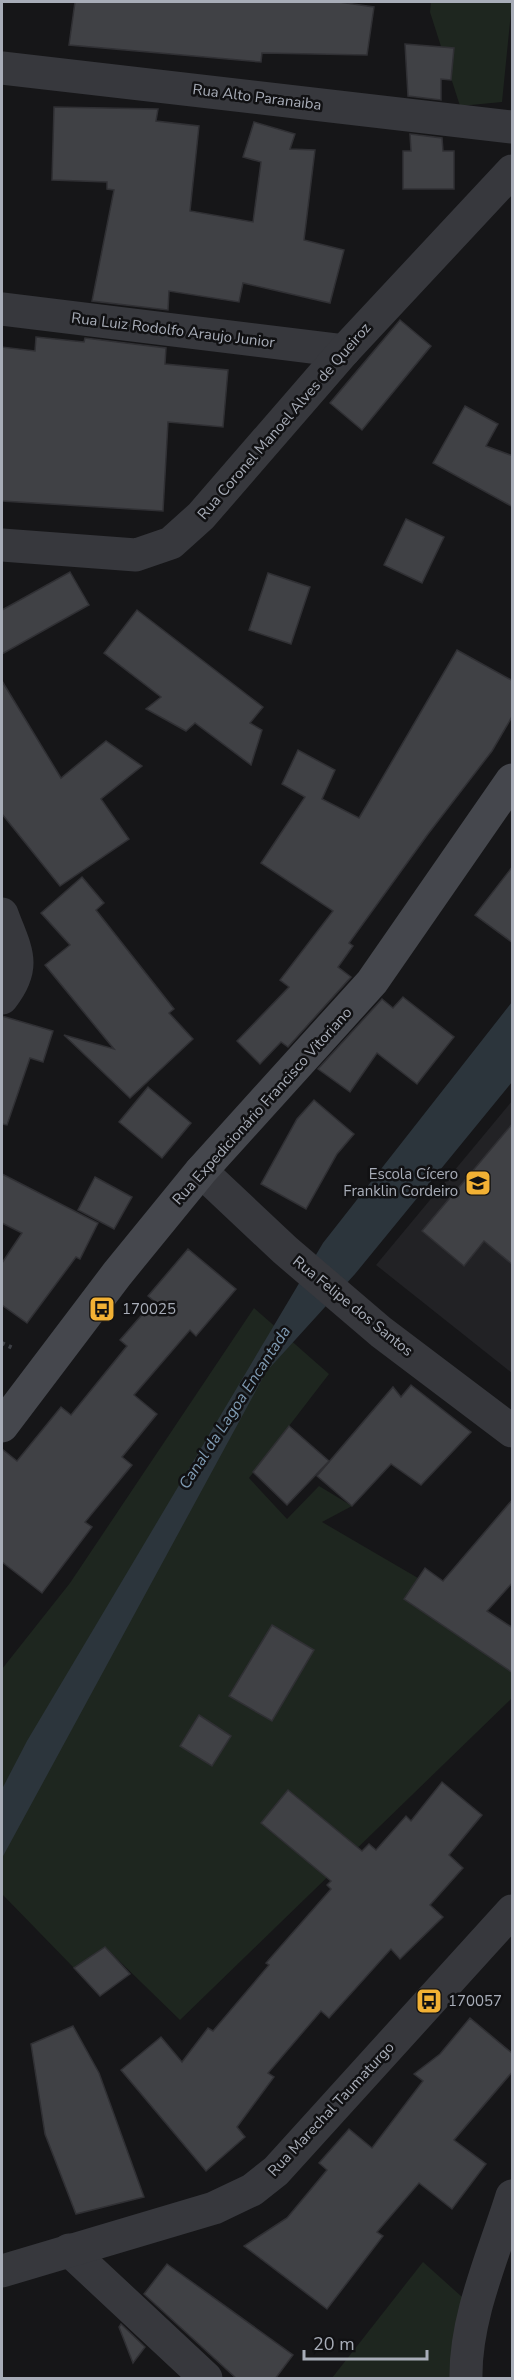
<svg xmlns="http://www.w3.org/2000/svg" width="514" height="2380" font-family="'Nunito Sans',sans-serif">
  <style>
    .built { fill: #222225 }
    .green { fill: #1e261f }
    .water { fill: #2c353c }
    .building { fill: #404145; stroke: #303034; stroke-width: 1.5 }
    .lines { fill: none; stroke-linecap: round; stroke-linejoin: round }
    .path { stroke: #3d3f44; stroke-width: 4; stroke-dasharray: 3 4.5; stroke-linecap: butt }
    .minor { stroke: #37383d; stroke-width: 33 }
    .tertiary { stroke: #37383d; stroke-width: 33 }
    .secondary { stroke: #45474d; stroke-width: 33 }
    .labels { text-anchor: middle; stroke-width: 5; stroke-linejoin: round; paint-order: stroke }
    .street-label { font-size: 15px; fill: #a8adb8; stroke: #111113 }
    .poi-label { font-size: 15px; fill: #a8adb8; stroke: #111113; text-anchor: start }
    .water-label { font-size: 16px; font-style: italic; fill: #7f9bb3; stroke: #111113 }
  </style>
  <rect width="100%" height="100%" fill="#161618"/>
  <polygon class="built" points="512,1101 512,1373 376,1265"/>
  <g class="green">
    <polygon points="431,2 512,2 502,102 460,106 430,12"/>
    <polygon points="254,1308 329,1374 249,1478 287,1519 319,1486 352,1506 322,1522 512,1633 512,1698 180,2020 105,1947 74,1968 2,1894 2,1669 70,1583"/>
    <polygon points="423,2262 472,2306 454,2378 332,2378"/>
  </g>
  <polygon class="water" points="512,1002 512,1082 355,1274 266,1372 2,1858 2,1789 27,1741 323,1243"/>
  <g class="building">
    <polygon points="75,2 339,2 374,7 367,55 262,53 261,62 69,45"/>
    <polygon points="405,44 454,48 451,80 441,79 441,100 408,96"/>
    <polygon points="54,107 158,109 156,121 199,126 190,211 253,222 261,162 243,157 254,122 295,134 290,149 315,150 304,240 344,250 330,303 243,283 239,302 169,291 168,310 92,301 114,190 107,189 107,182 52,180"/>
    <polygon points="410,134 442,138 443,151 454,151 454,189 403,189 403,151 411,151"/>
    <polygon points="400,320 431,346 362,430 330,403"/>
    <polygon points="36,337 84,342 85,338 166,348 165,364 228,370 223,427 168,422 163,511 2,501 2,347 35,351"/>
    <polygon points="465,406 498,424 486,446 513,456 513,507 433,463"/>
    <polygon points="406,519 444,537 422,583 384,565"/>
    <polygon points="70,572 89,605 2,654 2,610"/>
    <polygon points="268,573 310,587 291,644 249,630"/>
    <polygon points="137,610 263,707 250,723 262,730 251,765 195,723 186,731 146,709 161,697 104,653"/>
    <polygon points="457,650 513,681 513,715 492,751 428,834 349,943 353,946 338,967 351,977 288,1047 281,1042 260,1064 237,1041 289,987 280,980 333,911 261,863 305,797 282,784 298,750 335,770 322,799 359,818"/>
    <polygon points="2,681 61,778 106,741 142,766 101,799 129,839 60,886 2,814"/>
    <polygon points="513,866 513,943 475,915"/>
    <polygon points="82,877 104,903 96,910 174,1009 169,1013 193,1039 130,1098 64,1035 114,1049 45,965 70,945 41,913"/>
    <polygon points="403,997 454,1037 417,1084 377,1053 350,1092 318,1069 382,999 393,1008"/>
    <polygon points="2,1016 53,1031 43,1062 30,1058 7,1125 2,1124"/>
    <polygon points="148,1087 191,1123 162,1158 119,1122"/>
    <polygon points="314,1100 354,1134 337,1154 306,1209 261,1184 297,1119"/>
    <polygon points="513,1123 513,1265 484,1241 464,1266 422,1231"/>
    <polygon points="2,1174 98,1223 80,1259 76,1257 27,1323 2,1305 2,1263 22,1233 2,1223"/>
    <polygon points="95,1177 132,1197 114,1229 78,1210"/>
    <polygon points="188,1249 236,1289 196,1336 190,1330 134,1395 157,1414 122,1457 132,1465 85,1522 92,1527 42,1593 2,1562 2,1449 17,1461 61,1407 71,1415 127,1346 120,1340 154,1301 148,1296"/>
    <polygon points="411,1385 471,1432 421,1485 391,1464 352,1506 317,1476 393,1387 401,1397"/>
    <polygon points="289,1426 329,1461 287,1505 253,1472"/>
    <polygon points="513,1499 513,1582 487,1611 513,1628 513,1673 404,1599 425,1568 443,1581"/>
    <polygon points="272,1625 314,1650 272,1721 229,1696"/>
    <polygon points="199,1715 231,1736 212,1766 180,1746"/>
    <polygon points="442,1782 482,1815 449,1855 463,1868 430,1905 443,1917 400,1959 391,1949 329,2018 321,2011 268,2073 274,2077 237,2127 245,2137 206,2171 121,2070 161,2037 182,2062 208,2028 213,2031 269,1965 266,1963 331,1889 327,1885 331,1881 261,1823 288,1790 362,1851 369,1844 376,1850 406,1816 411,1821"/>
    <polygon points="105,1947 130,1974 100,1996 74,1968"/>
    <polygon points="470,2018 513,2054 513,2071 454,2140 486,2164 452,2209 419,2183 377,2232 383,2236 327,2309 244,2246 287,2218 327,2170 319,2163 349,2129 372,2148 423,2081 414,2074 440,2054"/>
    <polygon points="73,2026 99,2073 144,2197 76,2214 45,2134 31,2044"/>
    <polygon points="167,2264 293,2355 275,2379 237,2379 144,2294"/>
    <polygon points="121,2324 145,2347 133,2363 119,2327"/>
  </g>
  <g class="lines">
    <polyline class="path" points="2,1343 15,1349"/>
    <g class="minor">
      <polyline points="2,68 512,127"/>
      <polyline points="2,309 344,351"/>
      <polyline points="2,545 136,555 171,543 201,516 344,351 512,171"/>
      <path d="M2,914c13,36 26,51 0,84"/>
      <polyline points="201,1171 285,1250 381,1332 512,1431"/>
      <polyline points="69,2250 206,2378"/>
      <path d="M466,2378c-1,-61 28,-124 46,-182"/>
    </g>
    <polyline class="tertiary" points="2,2271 214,2208 252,2190 276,2171 512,1911"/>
    <polyline class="secondary" points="2,1426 117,1274 201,1171 372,982 512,780"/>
  </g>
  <defs>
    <g id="school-square" transform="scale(1.35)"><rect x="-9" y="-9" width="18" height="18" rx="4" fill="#f2b134" stroke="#111113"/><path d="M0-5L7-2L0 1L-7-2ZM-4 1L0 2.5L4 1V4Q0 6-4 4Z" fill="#111"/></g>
    <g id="bus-square" transform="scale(1.35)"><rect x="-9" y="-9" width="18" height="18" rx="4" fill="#f2b134" stroke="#111113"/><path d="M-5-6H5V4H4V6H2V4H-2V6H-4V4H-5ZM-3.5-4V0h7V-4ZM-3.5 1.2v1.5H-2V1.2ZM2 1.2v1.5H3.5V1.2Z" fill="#111"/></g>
  </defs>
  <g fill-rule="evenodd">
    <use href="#school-square" x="478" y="1183"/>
    <use href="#bus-square" x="102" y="1309"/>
    <use href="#bus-square" x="429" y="2001"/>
  </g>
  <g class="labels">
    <g class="street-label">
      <text transform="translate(257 97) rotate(7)" y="5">Rua Alto Paranaiba</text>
      <text transform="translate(173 330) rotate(7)" y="5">Rua Luiz Rodolfo Araujo Junior</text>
      <text transform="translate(284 421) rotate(-49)" y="5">Rua Coronel Manoel Alves de Queiroz</text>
      <text transform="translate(262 1106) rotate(-48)" y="5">Rua Expedicionário Francisco Vitoriano</text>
      <text transform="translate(353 1306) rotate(39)" y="5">Rua Felipe dos Santos</text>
      <text transform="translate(331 2109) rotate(-47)" y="5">Rua Marechal Taumaturgo</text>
    </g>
    <g class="poi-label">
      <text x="458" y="1179" text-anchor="end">Escola Cícero<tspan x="458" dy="17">Franklin Cordeiro</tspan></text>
      <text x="122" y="1314">170025</text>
      <text x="448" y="2006">170057</text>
    </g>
    <g class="water-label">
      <text transform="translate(234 1407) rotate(-57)" y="6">Canal da Lagoa Encantada</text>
    </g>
  </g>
  <rect width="514" height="2380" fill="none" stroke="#a8adb8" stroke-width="6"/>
  <path d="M304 2350v9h123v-9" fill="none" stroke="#a8adb8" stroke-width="3"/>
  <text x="313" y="2350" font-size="18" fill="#a8adb8" stroke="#111113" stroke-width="4.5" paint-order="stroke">20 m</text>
</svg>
